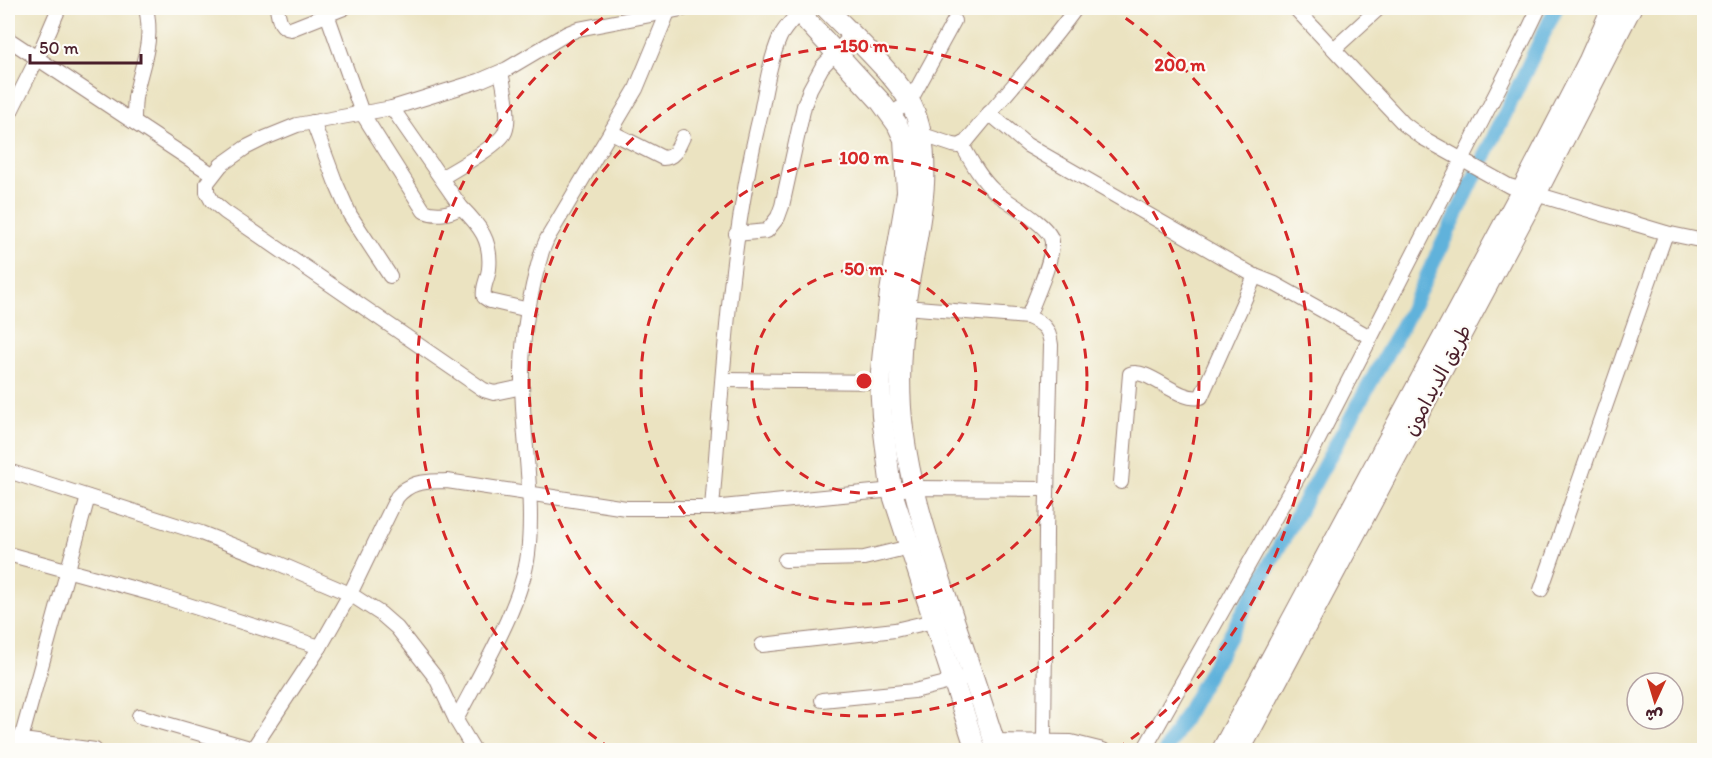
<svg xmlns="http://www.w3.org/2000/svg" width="1712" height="758" font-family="Itim,'Playpen Sans Arabic',sans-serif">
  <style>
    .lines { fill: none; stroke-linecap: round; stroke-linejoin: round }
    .canal { stroke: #60b2db; stroke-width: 15 }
    .street-casing { stroke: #9a8176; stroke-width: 16 }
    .secondary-casing { stroke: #9a8176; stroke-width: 22 }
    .street { stroke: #fff; stroke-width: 14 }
    .secondary { stroke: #fff; stroke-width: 20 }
    .ring { fill: none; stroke: #d62828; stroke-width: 3; stroke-dasharray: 10 8 }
    .labels { text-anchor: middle; stroke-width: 4.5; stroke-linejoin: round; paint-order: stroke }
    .street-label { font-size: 20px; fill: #4a1f2b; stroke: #fdfcf7 }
    .centre { fill: #d62828; stroke: #fdfcf7; stroke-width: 3 }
    .ring-label { font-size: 18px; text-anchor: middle; font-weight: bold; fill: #d62828; stroke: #fdfcf7; stroke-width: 4.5; stroke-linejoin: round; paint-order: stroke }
  </style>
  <rect width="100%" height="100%" fill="#fdfcf7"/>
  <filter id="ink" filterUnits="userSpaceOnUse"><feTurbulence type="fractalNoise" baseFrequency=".0167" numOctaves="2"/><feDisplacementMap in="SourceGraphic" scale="12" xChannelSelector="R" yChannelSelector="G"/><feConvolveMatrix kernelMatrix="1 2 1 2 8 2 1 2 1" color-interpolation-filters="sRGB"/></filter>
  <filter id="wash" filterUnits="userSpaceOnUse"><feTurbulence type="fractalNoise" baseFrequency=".008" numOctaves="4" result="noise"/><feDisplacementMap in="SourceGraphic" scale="24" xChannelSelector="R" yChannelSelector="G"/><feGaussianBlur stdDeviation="1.35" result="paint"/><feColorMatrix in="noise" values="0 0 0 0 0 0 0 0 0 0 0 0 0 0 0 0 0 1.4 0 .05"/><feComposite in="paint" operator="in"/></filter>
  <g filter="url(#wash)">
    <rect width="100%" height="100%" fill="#ebe3c1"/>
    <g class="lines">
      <polyline class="canal" points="1166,750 1408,315 1556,8"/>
    </g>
  </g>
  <g filter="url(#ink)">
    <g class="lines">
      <g class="street-casing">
        <g id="street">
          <path d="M277,8c2,9 2,20 14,21l53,-21"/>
          <polyline points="1295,8 1404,124 1423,138 1509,186 1666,233 1704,241"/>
          <path d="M327,14l35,99 62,98c12,5 26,3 37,-4"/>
          <polyline points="8,39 212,174"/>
          <polyline points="1334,49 1379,8"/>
          <path d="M392,108l69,99c19,19 31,34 28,62 -1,10 -7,18 -5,28l6,4 39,9"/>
          <polyline points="989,113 1027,145 1255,276"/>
          <polyline points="890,114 909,103 954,21"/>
          <polyline points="8,117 37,59 59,8"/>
          <path d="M134,122c0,-7 0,-16 1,-24 6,-34 19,-54 11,-90"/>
          <polyline points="313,122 335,181 350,215 390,276"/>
          <path d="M611,132l52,26c12,0 15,-11 20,-21"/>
          <path d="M914,132l39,13 6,1 6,-3c37,-46 77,-88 111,-135"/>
          <path d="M962,145c9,16 18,33 32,46 12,11 57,34 58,51 1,18 -17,56 -24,75"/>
          <path d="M441,178c13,-8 59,-33 64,-46 6,-14 -1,-45 -4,-60"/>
          <polyline points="736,234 767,231 778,217 782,206 804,106 810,89 822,67 852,35"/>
          <path d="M905,307l123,10c16,7 21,11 23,28l-5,187 -2,208"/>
          <polyline points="723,380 880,382"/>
          <polyline points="522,387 494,393 484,390 225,212 212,201 207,192 207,183 221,165 245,148 265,138 297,125 392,108 479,81 507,69 566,34 578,29 687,8"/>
          <polyline points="8,471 201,533 273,561 350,594 381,614 397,628 436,678 456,720 474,750"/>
          <path d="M1121,482l9,-108c18,-7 48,28 71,23l54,-121 20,8 95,53"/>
          <path d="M712,508c11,-133 17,-266 49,-396 5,-25 9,-52 19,-75 5,-10 13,-17 19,-25"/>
          <polyline points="8,554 157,595 320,647"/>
          <polyline points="785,560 864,558 918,545"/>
          <polyline points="1541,590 1666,233"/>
          <polyline points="762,645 895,630 942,619"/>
          <polyline points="822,700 914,691 962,679"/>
          <polyline points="139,716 253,749"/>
          <path d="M456,720c24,-47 66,-115 72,-166 7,-60 -7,-123 -6,-182 0,-40 9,-83 20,-121l5,-12 89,-150 32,-77"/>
          <polyline points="8,738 95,750"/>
          <polyline points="21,739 88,497"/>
          <polyline points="994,741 1071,742 1103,750"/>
          <path d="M252,750l68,-103 30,-53 47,-97c15,-17 28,-15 50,-16l179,27h86l201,-20 134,1"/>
          <polyline points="1144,750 1312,452 1527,33 1539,8"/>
        </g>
      </g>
      <g class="secondary-casing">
        <g id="secondary">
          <polyline points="795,8 881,102 897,124 904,139 907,192 890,292 883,351 880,382 882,416 891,489 976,750"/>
          <path d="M826,8c24,25 71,68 86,98 28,60 1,139 -7,201 -5,40 -7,82 -2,122 7,55 23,106 40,158 18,54 37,109 54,163"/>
          <polyline points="1222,750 1522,190 1589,60 1612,8"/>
          <polyline points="1240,750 1536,194 1631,8"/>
        </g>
      </g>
      <use href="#street" class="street"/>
      <use href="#secondary" class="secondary"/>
    </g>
  </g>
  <g class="ring">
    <circle cx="864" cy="381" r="112"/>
    <circle cx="864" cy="381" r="223"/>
    <circle cx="864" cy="381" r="335"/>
    <path d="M611 749A447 447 0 0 1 617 8M1111 8A447 447 0 0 1 1117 749"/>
  </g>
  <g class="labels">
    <g class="street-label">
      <text transform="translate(1437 380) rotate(-62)" y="7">طريق الديدامون</text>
    </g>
  </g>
  <circle cx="864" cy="381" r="9" class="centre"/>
  <g class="ring-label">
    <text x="864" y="52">150 m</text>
    <text x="1180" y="71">200 m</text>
    <text x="864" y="164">100 m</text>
    <text x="864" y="275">50 m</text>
  </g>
  <rect width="1712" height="758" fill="none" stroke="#fdfcf7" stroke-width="30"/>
  <g transform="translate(1655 701) rotate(184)"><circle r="28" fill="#fdfcf7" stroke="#b5a4a5" stroke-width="1.5"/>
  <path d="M0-4.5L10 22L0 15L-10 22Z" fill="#c8321e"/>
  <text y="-9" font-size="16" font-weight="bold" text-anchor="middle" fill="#4a1f2b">ش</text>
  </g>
  <path d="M30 54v9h111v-9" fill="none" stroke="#4a1f2b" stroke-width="3"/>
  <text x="39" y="54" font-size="18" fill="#4a1f2b" stroke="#fdfcf7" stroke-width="4.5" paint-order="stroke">50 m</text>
</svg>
